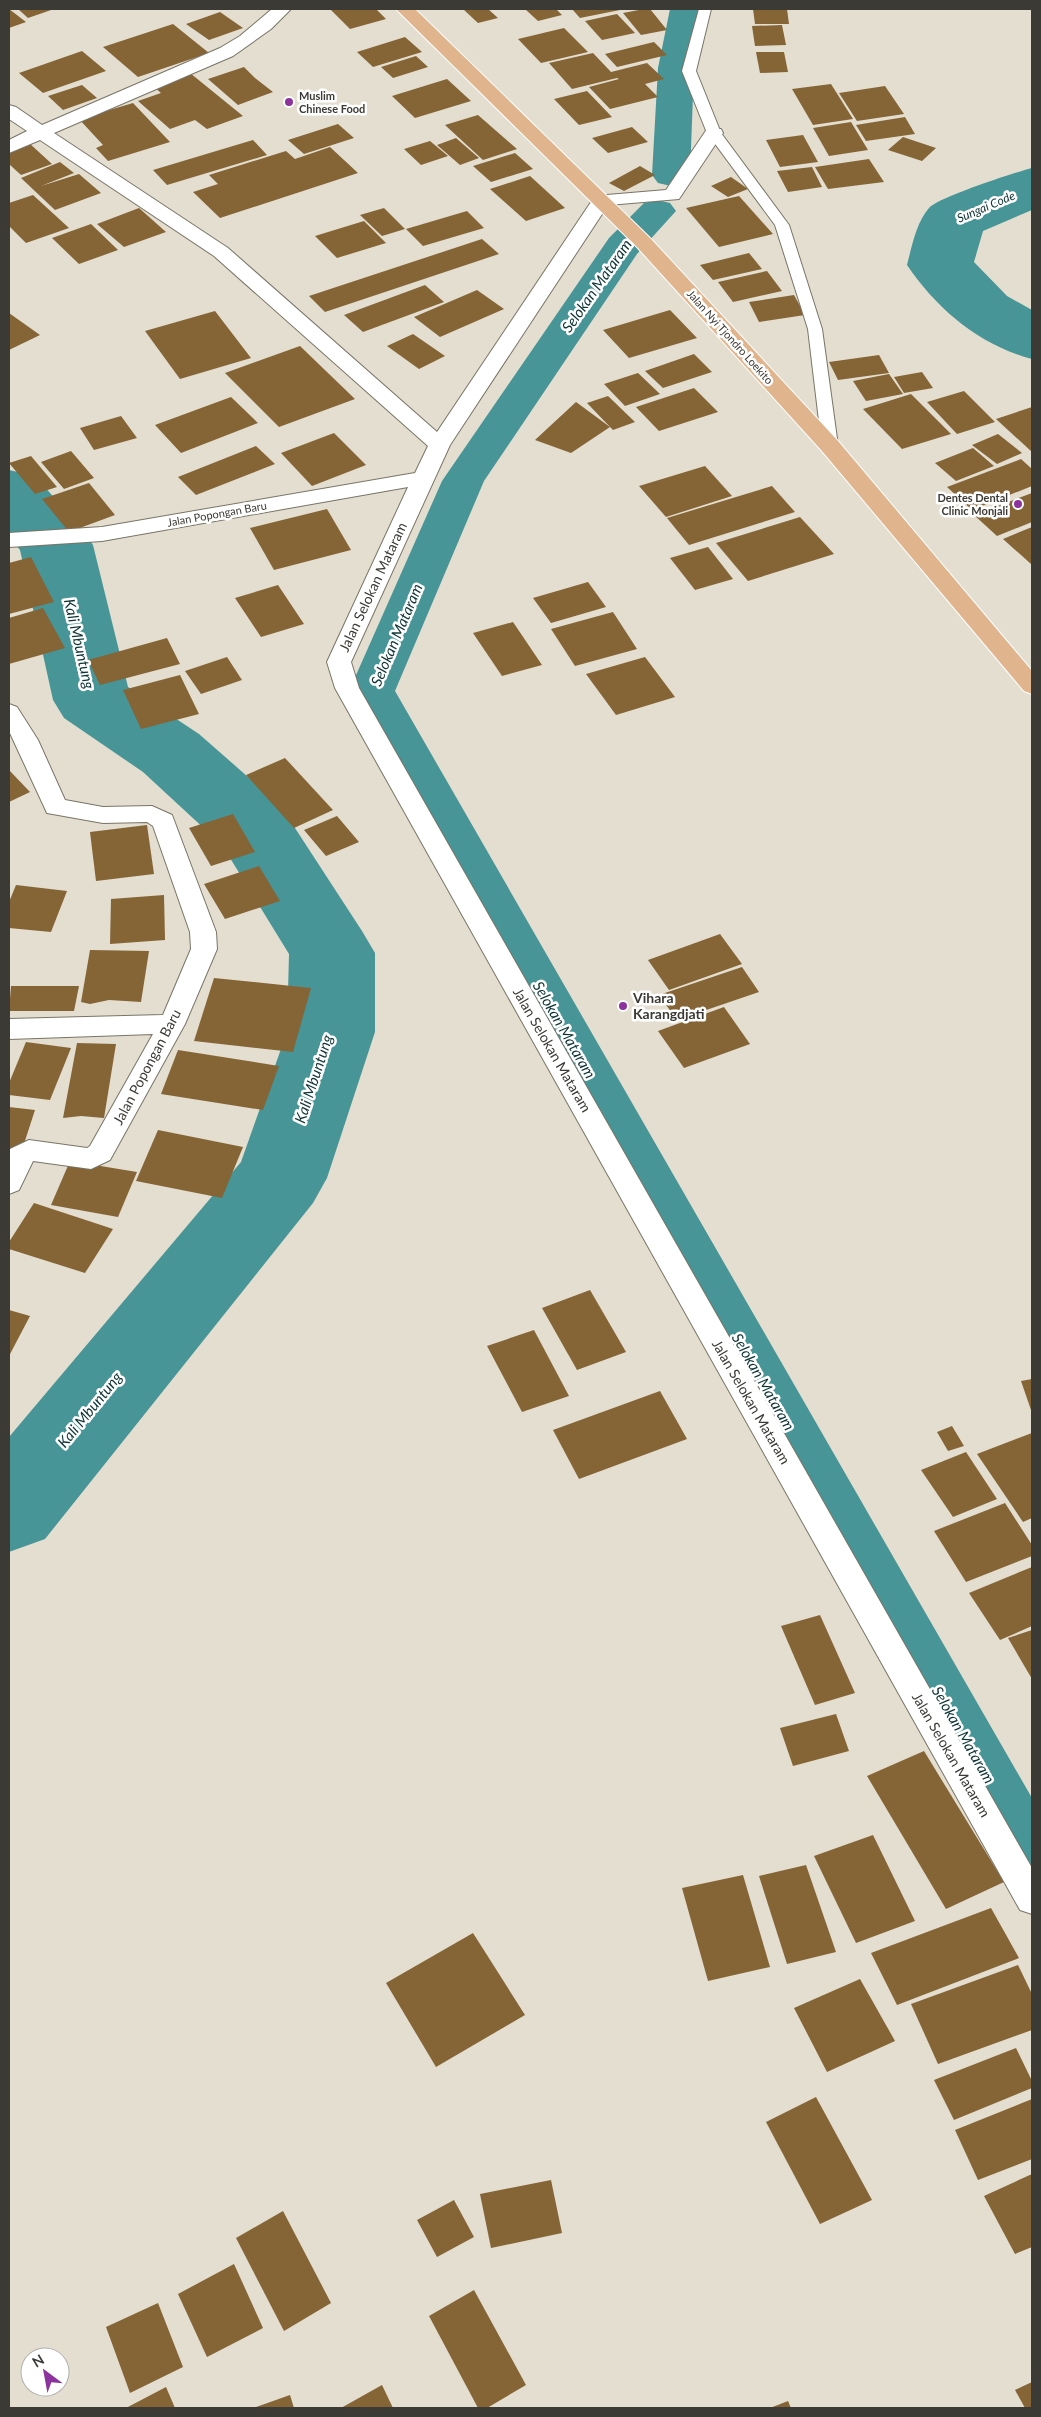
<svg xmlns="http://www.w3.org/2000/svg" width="1041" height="2417" font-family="Lato,sans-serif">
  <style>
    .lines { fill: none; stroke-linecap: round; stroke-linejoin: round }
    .canal { fill: #489597; fill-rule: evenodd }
    .river { fill: #489597; fill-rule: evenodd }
    .building { fill: #856436 }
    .lane-casing { stroke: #797467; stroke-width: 2 }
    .street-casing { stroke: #797467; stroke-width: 2 }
    .primary-casing { stroke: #fff; stroke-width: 2 }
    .lane { fill: #fff; fill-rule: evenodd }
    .street { fill: #fff; fill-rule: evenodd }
    .primary { fill: #e0b48d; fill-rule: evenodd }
    .poi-dot { fill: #8d339e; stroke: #fff; stroke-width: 2 }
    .labels { text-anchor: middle; stroke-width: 5; stroke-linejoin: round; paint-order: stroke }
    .far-poi-label { font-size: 11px; font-weight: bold; fill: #3c3a34; stroke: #fff; text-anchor: start }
    .far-street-label { font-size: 11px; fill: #3c3a34; stroke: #fff }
    .far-water-label { font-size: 12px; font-style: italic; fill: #0d3335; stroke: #fff }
    .street-label { font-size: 14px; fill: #3c3a34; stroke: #fff }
    .poi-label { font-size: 14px; font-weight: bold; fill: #3c3a34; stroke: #fff; text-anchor: start }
    .water-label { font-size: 15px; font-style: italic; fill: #0d3335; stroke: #fff }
  </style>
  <rect width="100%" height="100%" fill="#e3decf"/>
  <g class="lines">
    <g class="canal">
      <polygon points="670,9 704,9 694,68 690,175 684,183 671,186 658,183 652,175 658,68"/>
      <polygon points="657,200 670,203 676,211 637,254 484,481 395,691 1032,1798 1032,1888 1009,1879 349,691 442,481 609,238 644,203"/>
    </g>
    <g class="river">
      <path d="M1032,168v42l-49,21 -9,31 33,34 25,14v49c-53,-14 -95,-50 -125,-94 5,-19 9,-42 22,-57 8,-10 87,-36 103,-40z"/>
      <polygon points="9,470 35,476 82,529 93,545 128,687 199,734 280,805 362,931 375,953 375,1032 327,1178 313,1203 45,1539 9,1552 9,1437 241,1162 287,1032 289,954 222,845 143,772 64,718 53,700 20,550 9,537"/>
    </g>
  </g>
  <g class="building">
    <polygon points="9,9 26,22 9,28"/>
    <polygon points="18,9 54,9 28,18"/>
    <polygon points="330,9 376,9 386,19 350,29"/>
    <polygon points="463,9 488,9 498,18 478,23"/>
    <polygon points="525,9 556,9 562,15 538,21"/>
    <polygon points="572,9 620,9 620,10 580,18"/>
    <polygon points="644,9 650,9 667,30 641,35 623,13"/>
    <polygon points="753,9 787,9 789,24 755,24"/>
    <polygon points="220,12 243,28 209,40 186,24"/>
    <polygon points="617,14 635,33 602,40 585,21"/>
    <polygon points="173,24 209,53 138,77 103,47"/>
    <polygon points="782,25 786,45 755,46 752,26"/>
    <polygon points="564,28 588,52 541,63 518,39"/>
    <polygon points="405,37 422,52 373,67 357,52"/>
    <polygon points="654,42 667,55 617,67 605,54"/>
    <polygon points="82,51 106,71 43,93 19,73"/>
    <polygon points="756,52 784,52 788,72 760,73"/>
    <polygon points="593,53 611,72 647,63 664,79 645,84 658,97 610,109 589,87 619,79 617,78 572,89 549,63"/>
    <polygon points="416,56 428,67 393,78 381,67"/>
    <polygon points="244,67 255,78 273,92 238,105 208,79"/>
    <polygon points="190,73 243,116 207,129 195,120 170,129 138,101 161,93 153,86"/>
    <polygon points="447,79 471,101 415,118 392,96"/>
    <polygon points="831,84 853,119 813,125 792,89"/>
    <polygon points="82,85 97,98 63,110 48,96"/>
    <polygon points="885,86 904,114 857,121 839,93"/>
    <polygon points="587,91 612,117 579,125 554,99"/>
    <polygon points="133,103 170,142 108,161 96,148 103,145 79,119"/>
    <polygon points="478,115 517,149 483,160 445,125"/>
    <polygon points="905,117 915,134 866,141 856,125"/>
    <polygon points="851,122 868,150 829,156 813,128"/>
    <polygon points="338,124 354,138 304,154 288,140"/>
    <polygon points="632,127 648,142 608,153 592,138"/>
    <polygon points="803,135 818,162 780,167 766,140"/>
    <polygon points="903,137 936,148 922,161 888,150"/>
    <polygon points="456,138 479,158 460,165 437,145"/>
    <polygon points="253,140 267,155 167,185 153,170"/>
    <polygon points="430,141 448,156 421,165 404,149"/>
    <polygon points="29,143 52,164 21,175 9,164 9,150"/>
    <polygon points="330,147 358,173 220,218 193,192 218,184 209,175 286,151 295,159"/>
    <polygon points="515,153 533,169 491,182 473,166"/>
    <polygon points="869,159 884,182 828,189 815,167"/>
    <polygon points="60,162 74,173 41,186 79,174 101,193 55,210 21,178"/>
    <polygon points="640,166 655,175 624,191 609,183"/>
    <polygon points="812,167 822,187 788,192 777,171"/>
    <polygon points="530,176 565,208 526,221 490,189"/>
    <polygon points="731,177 748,189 728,197 711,186"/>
    <polygon points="33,195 69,228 26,243 9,226 9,203"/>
    <polygon points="739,196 773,234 719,247 686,208"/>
    <polygon points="139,208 166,232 124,247 97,224"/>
    <polygon points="384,208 405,229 382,236 360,215"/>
    <polygon points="467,211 484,228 423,246 406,229"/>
    <polygon points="364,221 386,243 337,258 315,236"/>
    <polygon points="91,224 118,250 79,264 52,238"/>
    <polygon points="482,239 499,254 325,312 309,296"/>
    <polygon points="749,253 762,269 713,280 700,265"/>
    <polygon points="767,271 782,291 733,302 718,282"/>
    <polygon points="425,285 444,302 363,332 344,315"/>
    <polygon points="477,290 504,309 440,337 414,317"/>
    <polygon points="794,295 805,315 759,322 749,302"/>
    <polygon points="670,310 697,338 629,358 603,330"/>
    <polygon points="215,311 251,358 180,379 145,331"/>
    <polygon points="9,313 40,335 9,350"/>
    <polygon points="413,334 445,356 419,369 387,346"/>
    <polygon points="300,346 355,399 279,427 225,373"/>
    <polygon points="694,354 712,372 663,388 645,371"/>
    <polygon points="879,355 889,373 838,380 829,362"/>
    <polygon points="922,372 933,388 904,393 894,377"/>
    <polygon points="638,373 660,394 625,406 604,384"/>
    <polygon points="889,374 903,394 866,401 853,381"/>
    <polygon points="694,388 718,412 659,431 636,407"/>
    <polygon points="964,391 995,422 957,434 927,402"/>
    <polygon points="911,394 951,434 902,449 863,409"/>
    <polygon points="608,396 635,422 613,430 587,403"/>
    <polygon points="231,397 258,423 181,453 155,425"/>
    <polygon points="576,402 610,427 571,453 535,440"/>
    <polygon points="1032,407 1032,452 996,419"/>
    <polygon points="121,416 137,438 94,450 80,428"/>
    <polygon points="334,433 366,465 312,486 281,453"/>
    <polygon points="998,434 1022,453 997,464 972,445"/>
    <polygon points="256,446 275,464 196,495 178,477"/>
    <polygon points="973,448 994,466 956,481 935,463"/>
    <polygon points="71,451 94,478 64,489 41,462"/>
    <polygon points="31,456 57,487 35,494 9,463"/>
    <polygon points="1021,459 1032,469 1032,486 972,510 947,487"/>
    <polygon points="705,466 732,496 666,517 639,486"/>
    <polygon points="89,483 115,515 69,532 42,499"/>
    <polygon points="772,486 795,512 689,545 667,518"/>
    <polygon points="1032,493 1032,522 997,536 974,515"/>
    <polygon points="327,509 351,550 274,570 250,528"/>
    <polygon points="800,517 834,554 748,581 716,543"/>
    <polygon points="1032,527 1032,564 1031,564 1003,539"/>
    <polygon points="708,547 733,579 695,590 670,558"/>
    <polygon points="31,557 54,602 9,614 9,563"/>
    <polygon points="588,582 606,607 551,623 533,598"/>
    <polygon points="278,585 304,624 261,637 235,598"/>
    <polygon points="43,608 65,648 9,664 9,618"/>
    <polygon points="613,612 637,649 575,666 551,629"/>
    <polygon points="513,622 542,665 502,676 473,633"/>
    <polygon points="167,638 180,664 100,685 88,660"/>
    <polygon points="227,657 242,680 201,694 185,671"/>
    <polygon points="645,657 675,697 616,715 586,674"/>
    <polygon points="180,675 199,714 141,729 123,690"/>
    <polygon points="285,758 333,810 294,828 246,775"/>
    <polygon points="9,770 30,792 9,802"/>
    <polygon points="233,814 255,852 211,866 189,828"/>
    <polygon points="337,816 359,842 326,856 304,830"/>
    <polygon points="147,825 154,874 96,881 90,832"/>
    <polygon points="259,866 280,901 225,919 204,884"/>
    <polygon points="16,885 67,891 51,932 9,928 9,902"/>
    <polygon points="164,895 165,940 110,944 111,899"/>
    <polygon points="720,934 742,964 669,990 648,960"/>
    <polygon points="90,950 149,951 141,1002 109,1000 90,1004 81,1002"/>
    <polygon points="742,967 759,992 677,1020 659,995"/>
    <polygon points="214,978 311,988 293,1052 194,1041"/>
    <polygon points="11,986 79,986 74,1011 9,1011"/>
    <polygon points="724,1007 750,1044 684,1068 658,1031"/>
    <polygon points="26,1042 71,1048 50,1100 9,1095 9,1083"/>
    <polygon points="77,1043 116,1044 104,1118 81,1116 63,1118"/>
    <polygon points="178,1050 279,1066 263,1110 161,1094"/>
    <polygon points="9,1107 35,1110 20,1156 9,1154"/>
    <polygon points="158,1130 243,1147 222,1198 136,1181"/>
    <polygon points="70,1161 137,1172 118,1217 51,1205"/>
    <polygon points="34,1203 113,1229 85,1273 9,1249 9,1242"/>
    <polygon points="590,1290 626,1352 577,1370 542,1308"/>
    <polygon points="9,1310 30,1316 9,1356"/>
    <polygon points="534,1330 569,1396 522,1412 487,1346"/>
    <polygon points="1032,1379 1032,1413 1021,1381"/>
    <polygon points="660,1391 687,1439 579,1479 553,1430"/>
    <polygon points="952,1426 964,1446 948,1451 937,1432"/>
    <polygon points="1032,1433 1032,1518 1023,1522 977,1454"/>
    <polygon points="966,1452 997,1499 953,1517 921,1470"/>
    <polygon points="1005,1503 1032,1545 1032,1556 966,1582 934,1531"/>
    <polygon points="1032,1567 1032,1626 1000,1640 969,1593"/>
    <polygon points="820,1615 855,1693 815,1705 781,1626"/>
    <polygon points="1032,1630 1032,1679 1008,1638"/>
    <polygon points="836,1714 849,1751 793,1766 780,1728"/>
    <polygon points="924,1751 1004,1882 946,1909 867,1776"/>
    <polygon points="873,1835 915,1921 856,1943 814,1856"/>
    <polygon points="806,1865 836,1952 787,1964 759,1876"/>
    <polygon points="743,1875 770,1967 708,1981 682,1888"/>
    <polygon points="991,1908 1019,1958 897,2005 871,1953"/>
    <polygon points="473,1933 525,2015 436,2067 386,1983"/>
    <polygon points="1018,1965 1032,1994 1032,2030 938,2064 911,2004"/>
    <polygon points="860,1979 895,2041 827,2072 794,2008"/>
    <polygon points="1016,2048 1032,2081 1032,2088 954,2120 934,2080"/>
    <polygon points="816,2097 872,2200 820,2224 766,2122"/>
    <polygon points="1032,2099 1032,2159 978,2180 955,2130"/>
    <polygon points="1032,2174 1032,2247 1015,2254 984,2196"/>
    <polygon points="551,2180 562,2233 491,2248 480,2194"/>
    <polygon points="454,2200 474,2237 437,2257 417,2220"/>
    <polygon points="283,2211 331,2303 284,2331 236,2238"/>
    <polygon points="234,2264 263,2328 207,2357 178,2294"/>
    <polygon points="474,2290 526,2385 487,2408 478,2408 429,2316"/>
    <polygon points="158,2303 183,2367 130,2393 106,2327"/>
    <polygon points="1032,2382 1032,2408 1025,2408 1015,2390"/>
    <polygon points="382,2385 393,2408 341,2408"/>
    <polygon points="166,2387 175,2408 126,2408"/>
    <polygon points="290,2395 294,2408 253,2408"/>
    <polygon points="788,2401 791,2408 770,2408"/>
  </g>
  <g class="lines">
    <g class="lane-casing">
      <polygon id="lane" points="699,9 711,9 696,71 721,133 789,225 822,329 838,446 835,449 830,451 822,446 808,329 775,225 707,133 682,71"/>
    </g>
    <g class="street-casing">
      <g id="street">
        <polygon points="272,9 291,9 271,29 233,56 54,133 228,248 437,432 595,196 666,190 707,129 721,129 723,133 679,199 608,205 450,445 351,662 359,688 1032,1868 1032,1914 1020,1910 335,688 327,662 408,487 102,541 9,547 9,533 102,527 415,473 428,446 214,256 40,140 9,153 9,140 27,131 9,119 9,105 16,107 42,125 220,48 240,36"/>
        <polygon points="9,704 17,707 38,740 65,800 103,807 152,806 172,815 216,932 217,949 185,1024 110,1160 91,1169 33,1161 19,1190 9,1194 10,1149 29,1140 87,1148 90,1146 153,1034 9,1039 9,1019 163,1015 191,949 190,932 153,826 147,822 103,823 47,813 9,731"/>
      </g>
    </g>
    <g class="primary-casing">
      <polygon id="primary" points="396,9 415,9 651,239 838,441 1032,671 1032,694 1024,691 822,451 637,247"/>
    </g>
    <use href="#lane" class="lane"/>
    <use href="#street" class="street"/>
    <use href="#primary" class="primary"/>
  </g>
  <g class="poi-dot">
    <circle cx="289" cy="102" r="5"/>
    <circle cx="1018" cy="504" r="5"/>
    <circle cx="623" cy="1006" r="5"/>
  </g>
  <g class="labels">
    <g class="far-poi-label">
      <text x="299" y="100">Muslim<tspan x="299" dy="13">Chinese Food</tspan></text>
      <text x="1008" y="502" text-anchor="end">Dentes Dental<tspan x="1008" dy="13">Clinic Monjali</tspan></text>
    </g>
    <g class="far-street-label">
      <text transform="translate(730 337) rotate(48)" y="4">Jalan Nyi Tjondro Loekito</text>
      <text transform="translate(217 514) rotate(-10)" y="4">Jalan Popongan Baru</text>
    </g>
    <g class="far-water-label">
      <text transform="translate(986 207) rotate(-23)" y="4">Sungai Code</text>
    </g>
    <g class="street-label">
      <text transform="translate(373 587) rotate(-65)" y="5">Jalan Selokan Mataram</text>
      <text transform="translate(552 1050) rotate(60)" y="5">Jalan Selokan Mataram</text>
      <text transform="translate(147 1067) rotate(-62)" y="5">Jalan Popongan Baru</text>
      <text transform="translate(751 1402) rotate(60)" y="5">Jalan Selokan Mataram</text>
      <text transform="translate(951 1755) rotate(60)" y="5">Jalan Selokan Mataram</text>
    </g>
    <g class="poi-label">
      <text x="633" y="1003">Vihara<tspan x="633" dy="16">Karangdjati</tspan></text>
    </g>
    <g class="water-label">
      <text transform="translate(597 286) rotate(-55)" y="5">Selokan Mataram</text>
      <text transform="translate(397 635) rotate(-67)" y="5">Selokan Mataram</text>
      <text transform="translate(79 644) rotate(77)" y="5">Kali Mbuntung</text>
      <text transform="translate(564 1030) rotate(60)" y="5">Selokan Mataram</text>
      <text transform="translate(314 1079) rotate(-72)" y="5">Kali Mbuntung</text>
      <text transform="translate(763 1382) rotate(60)" y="5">Selokan Mataram</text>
      <text transform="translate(90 1410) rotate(-51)" y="5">Kali Mbuntung</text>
      <text transform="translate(963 1735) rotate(60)" y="5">Selokan Mataram</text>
    </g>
  </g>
  <rect width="1041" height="2417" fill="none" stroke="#3c3a34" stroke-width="20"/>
  <g transform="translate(45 2372) rotate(328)"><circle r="24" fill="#ffffff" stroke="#b1b0ae"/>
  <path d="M0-4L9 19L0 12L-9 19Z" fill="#8d339e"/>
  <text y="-8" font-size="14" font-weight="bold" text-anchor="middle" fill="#3c3a34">N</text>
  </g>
</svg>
